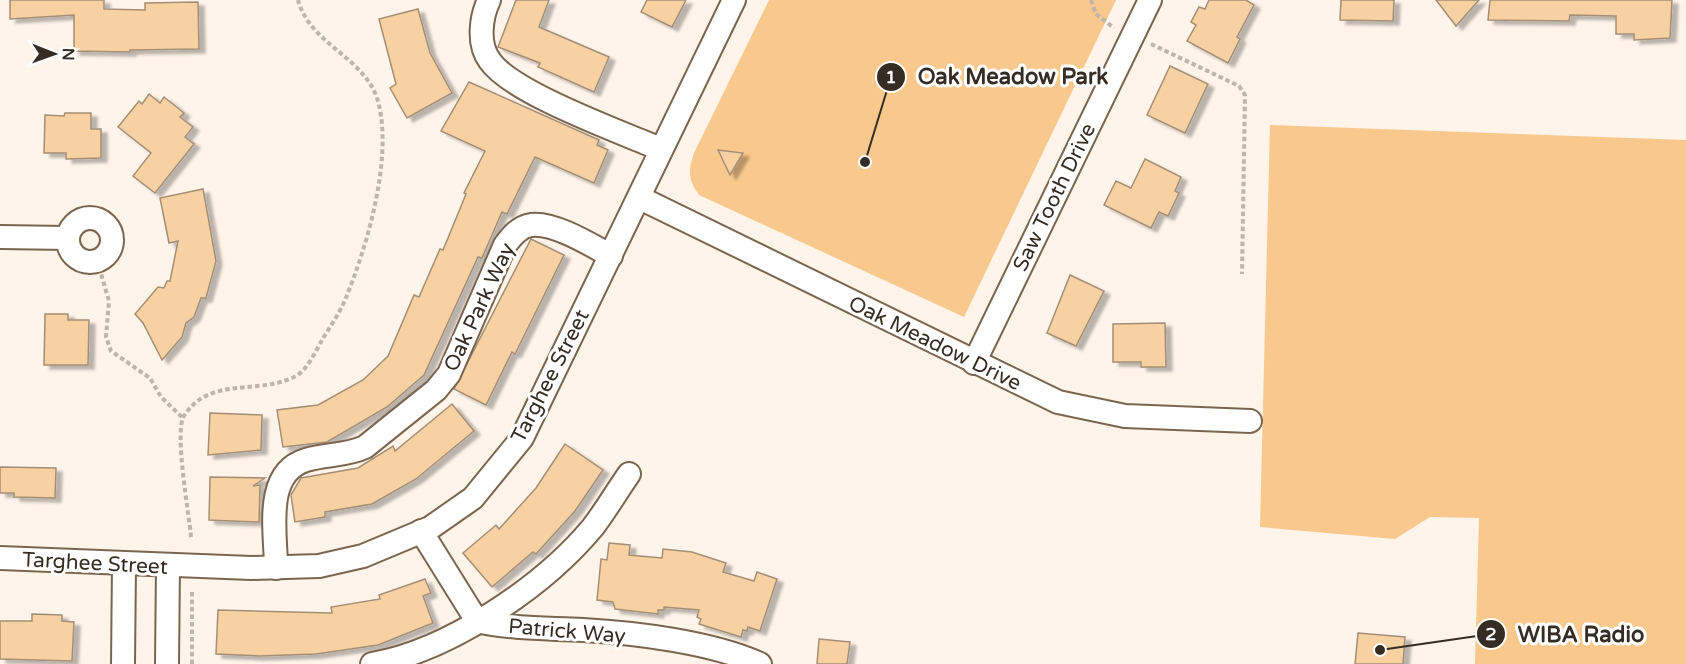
<svg xmlns="http://www.w3.org/2000/svg" width="1686" height="664" font-family="'Varela Round',sans-serif">
  <style>
    .green { fill: #f9c88c }
    .building { fill: #f8d1a3; stroke: #a48f76; stroke-width: 1.5; filter: url(#shadow) }
    .lines { fill: none; stroke-linecap: round; stroke-linejoin: round }
    .minor-casing { stroke: #7a664f; stroke-width: 26 }
    .path { stroke: #beb5ab; stroke-width: 4; stroke-dasharray: 4.5 3; stroke-linecap: butt }
    .minor { stroke: #fff; stroke-width: 22 }
    .labels { text-anchor: middle; stroke-width: 6; stroke-linejoin: round; paint-order: stroke }
    .street-label { font-size: 21px; fill: #352d23; stroke: #fff }
    .leader { fill: none; stroke: #352d23; stroke-width: 2 }
    .callout-dot { fill: #352d23; stroke: #fff; stroke-width: 2 }
    .mark-label { font-size: 18px; text-anchor: middle; font-weight: bold; fill: #fff }
    .callout-label { font-size: 22px; text-anchor: middle; font-weight: bold; fill: #352d23; stroke: #fff; stroke-width: 6; stroke-linejoin: round; paint-order: stroke }
  </style>
  <defs>
    <filter id="shadow"><feDropShadow dx="6" dy="4" stdDeviation="1.5" flood-color="#0004"/></filter>
  </defs>
  <rect width="100%" height="100%" fill="#fef4ea"/>
  <g class="green">
    <path d="M769,0h347l-152,317 -265,-122c-11,-15 -11,-25 -5,-42z"/>
    <polygon points="1270,125 1686,140 1686,664 1475,664 1479,518 1430,517 1395,539 1260,527"/>
  </g>
  <g class="building">
    <polygon points="10,0 104,0 104,9 145,10 145,3 198,2 199,49 130,50 130,52 74,51 74,15 10,19"/>
    <polygon points="516,0 549,0 539,27 609,57 594,92 538,67 540,63 498,47"/>
    <polygon points="647,0 686,0 672,27 641,12"/>
    <polygon points="1209,0 1246,0 1254,5 1237,37 1240,39 1228,63 1187,41 1196,25 1191,22 1199,7 1205,9"/>
    <polygon points="1341,0 1394,0 1393,21 1340,20"/>
    <polygon points="1436,0 1479,0 1456,26"/>
    <polygon points="1490,0 1672,0 1670,38 1634,40 1634,34 1616,34 1616,16 1570,15 1569,21 1488,20"/>
    <polygon points="418,9 430,53 452,93 407,118 390,88 396,84 379,19"/>
    <polygon points="1170,66 1208,84 1185,133 1147,115"/>
    <polygon points="469,82 599,140 597,145 608,150 594,183 535,157 507,214 502,212 482,258 478,257 424,375 387,407 327,442 283,447 277,410 318,405 363,380 388,356 414,295 419,297 440,249 443,250 466,194 464,193 485,151 441,131"/>
    <polygon points="149,94 160,103 164,97 184,113 180,117 193,127 185,137 194,144 155,193 133,176 151,153 118,127 139,101 142,104"/>
    <polygon points="65,113 91,113 91,129 101,129 101,158 66,159 66,153 44,153 45,115 64,116"/>
    <polygon points="718,150 743,153 730,175"/>
    <polygon points="1145,159 1181,177 1175,191 1179,193 1168,216 1159,212 1151,228 1104,205 1116,181 1131,188"/>
    <polygon points="203,189 216,261 206,298 201,298 194,317 186,323 182,337 162,360 143,323 135,314 158,287 164,288 167,281 170,281 178,241 169,243 160,198"/>
    <polygon points="531,239 564,255 515,354 512,352 486,405 454,389"/>
    <polygon points="1070,275 1104,291 1076,346 1047,333"/>
    <polygon points="45,314 68,314 68,320 89,320 88,365 44,365"/>
    <polygon points="1165,323 1166,367 1141,367 1141,362 1113,362 1113,324"/>
    <polygon points="452,404 474,431 416,479 372,504 325,512 325,517 295,522 291,495 301,478 358,468 393,446 395,451"/>
    <polygon points="210,413 262,415 261,450 208,455"/>
    <polygon points="565,444 603,470 575,511 536,554 533,552 492,587 463,553 496,525 499,529 536,488"/>
    <polygon points="0,467 56,468 55,498 14,497 14,493 0,493"/>
    <polygon points="210,477 265,478 253,486 260,485 259,522 209,520"/>
    <polygon points="609,543 630,545 629,555 662,558 663,549 692,552 726,563 723,572 754,581 757,572 777,579 760,631 748,627 747,631 743,630 741,637 699,624 701,619 697,617 699,610 664,607 664,610 658,610 658,614 615,609 613,602 597,600 601,559 607,560"/>
    <polygon points="425,579 431,593 423,596 433,623 378,645 316,654 259,656 216,654 218,610 332,613 331,607 380,599 379,595"/>
    <polygon points="32,614 62,615 62,621 74,622 72,661 0,659 0,621 32,621"/>
    <polygon points="1358,633 1405,637 1403,664 1355,664"/>
    <polygon points="819,639 850,642 847,664 817,664"/>
  </g>
  <g class="lines">
    <g class="minor-casing">
      <g id="minor">
        <path d="M489,0c-8,17 -12,44 1,61 22,32 131,71 170,88"/>
        <polyline points="640,198 1058,402 1125,416 1250,421"/>
        <circle cx="90" cy="240" r="22"/>
        <polyline points="0,237 67,238"/>
        <polyline points="974,363 1150,0"/>
        <path d="M421,531l56,90c35,8 70,7 106,9 53,3 128,12 177,34"/>
        <polyline points="0,558 251,568 319,566 363,556 430,528 473,498 522,438 734,0"/>
        <path d="M276,568c0,-35 -13,-95 30,-108 19,-6 40,-4 59,-13l71,-57 13,-16 56,-129c7,-9 14,-18 26,-20 23,-3 60,20 80,31"/>
        <polyline points="123,664 124,564"/>
        <polyline points="167,664 168,566"/>
        <path d="M372,664c77,-13 172,-78 221,-137 13,-17 24,-36 36,-53"/>
      </g>
    </g>
    <g class="path">
      <polyline points="1091,0 1096,14 1114,28"/>
      <polyline points="1151,44 1239,86 1245,95 1242,274"/>
      <polyline points="97,260 109,301 106,337 111,351 150,378 161,397 183,418"/>
      <path d="M191,537c-2,-24 -17,-105 -7,-121 26,-41 75,-20 112,-40 11,-6 20,-25 26,-36 8,-13 17,-26 23,-40 22,-53 47,-138 34,-195 -11,-48 -68,-58 -81,-105"/>
      <polyline points="192,664 192,592"/>
    </g>
    <use href="#minor" class="minor"/>
  </g>
  <g class="labels">
    <g class="street-label">
      <text transform="translate(1054 197) rotate(-64)" y="7">Saw Tooth Drive</text>
      <text transform="translate(479 307) rotate(-65)" y="7">Oak Park Way</text>
      <text transform="translate(935 343) rotate(26)" y="7">Oak Meadow Drive</text>
      <text transform="translate(550 376) rotate(-63)" y="7">Targhee Street</text>
      <text transform="translate(95 563) rotate(3)" y="7">Targhee Street</text>
      <text transform="translate(567 631) rotate(5)" y="7">Patrick Way</text>
    </g>
  </g>
  <path class="leader" d="M865 162L891 77M1380 650L1491 634"/>
  <g class="callout-dot">
    <circle cx="865" cy="162" r="6"/>
    <circle cx="1380" cy="650" r="6"/>
    <circle cx="891" cy="77" r="15"/>
    <circle cx="1491" cy="634" r="15"/>
  </g>
  <g class="mark-label">
    <text x="891" y="83">1</text>
    <text x="1491" y="640">2</text>
  </g>
  <g class="callout-label">
    <text x="1013" y="84">Oak Meadow Park</text>
    <text x="1581" y="642">WIBA Radio</text>
  </g>
  <g transform="translate(54 54) rotate(91)" stroke="#ffffff" stroke-width="4.5" paint-order="stroke">
  <path d="M0-4.5L10 22L0 15L-10 22Z" fill="#352d23"/>
  <text y="-9" font-size="16" font-weight="bold" text-anchor="middle" fill="#352d23">N</text>
  </g>
</svg>
